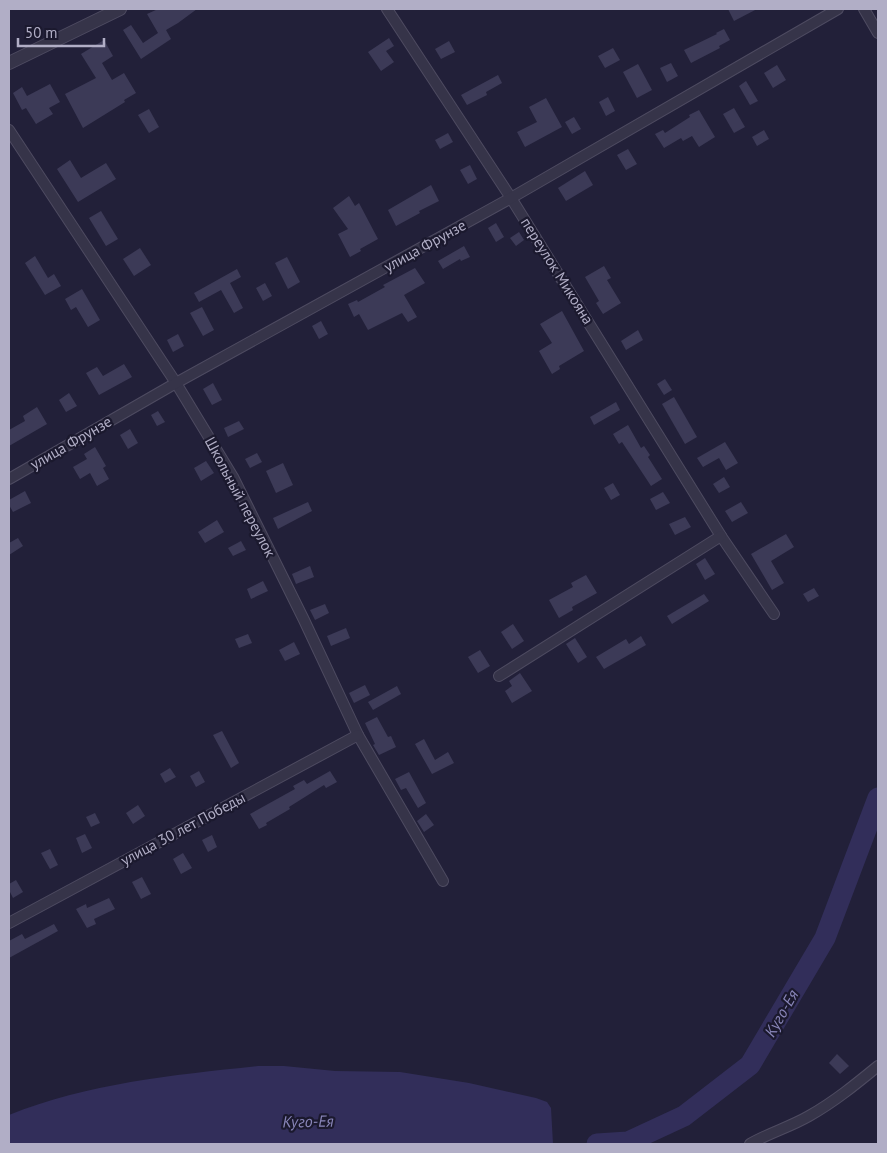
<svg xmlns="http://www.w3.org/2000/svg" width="887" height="1153" font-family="'PT Sans',sans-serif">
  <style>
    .water { fill: #322e5a }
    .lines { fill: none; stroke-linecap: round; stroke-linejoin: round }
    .river { stroke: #322e5a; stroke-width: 21 }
    .building { fill: #3c3a57 }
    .minor-casing { stroke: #4e4b61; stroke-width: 12 }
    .tertiary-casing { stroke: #4e4b61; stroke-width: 14 }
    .minor { stroke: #363449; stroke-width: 10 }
    .tertiary { stroke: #363449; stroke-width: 12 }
    .labels { text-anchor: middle; stroke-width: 4.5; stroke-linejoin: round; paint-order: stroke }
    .street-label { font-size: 15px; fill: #b1aec6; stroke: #1b192e }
    .water-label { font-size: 16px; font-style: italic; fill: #8885b8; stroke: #1b192e }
  </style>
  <rect width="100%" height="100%" fill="#222039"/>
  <path class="water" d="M258,1066h26l51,5 65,1 69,11 67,15 11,4 4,6 2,36h-544v-29c79,-32 165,-40 249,-49z"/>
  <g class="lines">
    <polyline class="river" points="597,1144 628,1142 684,1116 750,1065 825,938 878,798"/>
  </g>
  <g class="building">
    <polygon points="158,9 197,9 178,23 166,30 171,39 141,59 123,30 131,25 143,43 158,33 147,14"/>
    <polygon points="728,9 757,9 734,21"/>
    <polygon points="724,29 730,40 719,46 720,48 691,63 684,50 717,34 716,33"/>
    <polygon points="389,38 394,46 386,51 394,62 381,71 368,52"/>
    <polygon points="104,40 113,56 102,63 112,80 124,73 136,93 124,100 125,102 83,128 65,94 96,78 81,54"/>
    <polygon points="449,41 455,52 441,59 435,49"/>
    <polygon points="613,48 620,60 605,68 598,56"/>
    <polygon points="671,63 678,76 667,82 660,68"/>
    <polygon points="638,64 652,90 637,98 623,72"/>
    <polygon points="777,65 786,80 773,88 764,73"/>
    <polygon points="498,75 502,83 486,92 487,95 467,105 461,95"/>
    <polygon points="746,81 758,101 750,105 739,86"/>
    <polygon points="50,84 60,102 49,108 53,114 36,124 26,108 22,110 13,93 22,87 27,96"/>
    <polygon points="608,97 615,111 606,116 599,102"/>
    <polygon points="546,98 562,127 525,147 517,132 537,122 529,107"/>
    <polygon points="734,108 745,127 734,133 723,114"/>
    <polygon points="149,109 159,127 149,133 138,115"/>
    <polygon points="699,110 715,137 699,147 692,136 683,141 681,138 664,148 655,134 663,130 665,133 690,117 689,115"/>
    <polygon points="574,117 581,129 572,134 565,122"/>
    <polygon points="764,130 769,139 757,146 752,137"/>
    <polygon points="448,133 453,142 440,149 435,140"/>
    <polygon points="628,149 637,164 626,170 617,155"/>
    <polygon points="70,160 81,178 106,163 116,179 78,202 57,169"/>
    <polygon points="470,165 477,179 468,184 460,170"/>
    <polygon points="585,171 593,185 566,201 558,188"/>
    <polygon points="431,185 439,201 419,211 420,213 396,226 388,210"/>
    <polygon points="349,196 355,206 359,203 378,239 360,249 361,251 350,257 338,234 348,229 333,208"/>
    <polygon points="101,211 118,239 106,246 89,218"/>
    <polygon points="496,223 504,237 496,242 488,228"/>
    <polygon points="519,232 524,240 516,246 510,238"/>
    <polygon points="464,246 470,257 461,261 460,259 443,269 438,261"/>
    <polygon points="140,248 151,265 134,276 123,259"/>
    <polygon points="35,256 48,278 54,274 61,286 45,295 25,263"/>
    <polygon points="287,257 300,282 288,289 275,263"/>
    <polygon points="604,266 611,278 607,280 621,303 603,314 596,303 599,301 585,277"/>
    <polygon points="415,268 425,283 404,295 417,317 408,322 402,313 368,330 359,314 354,317 348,304 357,300 358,302 385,287 383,285"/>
    <polygon points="237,269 241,277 230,283 243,308 234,313 221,290 199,302 194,293"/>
    <polygon points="265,283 272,296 263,301 256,288"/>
    <polygon points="82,289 100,320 88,327 76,307 71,310 65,299"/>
    <polygon points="202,307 214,330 203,336 190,313"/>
    <polygon points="562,311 584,351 559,366 560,369 552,374 539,351 552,343 540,324"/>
    <polygon points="321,321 328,334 319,339 312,326"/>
    <polygon points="638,330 643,340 626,350 621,341"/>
    <polygon points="178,334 184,346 173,352 167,340"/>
    <polygon points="124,364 132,377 99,395 86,373 97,367 103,376"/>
    <polygon points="665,379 672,390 664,395 657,384"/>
    <polygon points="213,383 222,400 212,405 203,389"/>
    <polygon points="69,393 77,406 66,412 59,400"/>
    <polygon points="674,397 697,437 685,444 662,404"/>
    <polygon points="616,402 620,410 594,425 590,417"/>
    <polygon points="37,407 47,424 9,446 9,430 25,421 23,416"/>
    <polygon points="158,411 165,422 157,426 151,415"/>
    <polygon points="239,421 244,429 228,437 224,428"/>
    <polygon points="628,425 641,448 644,446 650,455 648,457 662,479 651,486 622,442 619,444 613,434"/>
    <polygon points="130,429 138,443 128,449 120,435"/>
    <polygon points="725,442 738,463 726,470 719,458 703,467 697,458"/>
    <polygon points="95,447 106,466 103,468 109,479 97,486 90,473 80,479 73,467 87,459 84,454"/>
    <polygon points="257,453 262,462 250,468 245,459"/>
    <polygon points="206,461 214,473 201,481 194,468"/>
    <polygon points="283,463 293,485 276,493 266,471"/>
    <polygon points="724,477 730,487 719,493 713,484"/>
    <polygon points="613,483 620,495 611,500 604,488"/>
    <polygon points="25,491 31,503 13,512 9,505 9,500"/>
    <polygon points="663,492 670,503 656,510 650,499"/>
    <polygon points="308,502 312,511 278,529 273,518"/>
    <polygon points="741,502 748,513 732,522 725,511"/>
    <polygon points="685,517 691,527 675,535 669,524"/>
    <polygon points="217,520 224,532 205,543 198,532"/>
    <polygon points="786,534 794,547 771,561 784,583 772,590 751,554"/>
    <polygon points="18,538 23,546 9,555 9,543"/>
    <polygon points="241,541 246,550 233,556 228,548"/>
    <polygon points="705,558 715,574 705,580 696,564"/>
    <polygon points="310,566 314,577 296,584 292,574"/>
    <polygon points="586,575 597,593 572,607 573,610 559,618 549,600 573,587 571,583"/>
    <polygon points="263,581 268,591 251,599 247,589"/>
    <polygon points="814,588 819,596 808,602 803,594"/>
    <polygon points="704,594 709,601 672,624 667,616"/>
    <polygon points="325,604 329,613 315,620 310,610"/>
    <polygon points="513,624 524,641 512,649 501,632"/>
    <polygon points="346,628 350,638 331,646 327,636"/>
    <polygon points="248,634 252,643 239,648 235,639"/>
    <polygon points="641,636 646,645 604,669 596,657 626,639 629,644"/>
    <polygon points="575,638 587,657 578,663 566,644"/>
    <polygon points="294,642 300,654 285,661 279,650"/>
    <polygon points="480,650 490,666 478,673 468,657"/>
    <polygon points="520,673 532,691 512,703 505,691 512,686 509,681"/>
    <polygon points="365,685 370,695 354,703 349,693"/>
    <polygon points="397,686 401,694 373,710 368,702"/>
    <polygon points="377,717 388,737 391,736 396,747 379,755 373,745 375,744 365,723"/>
    <polygon points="222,731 239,763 231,768 213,735"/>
    <polygon points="424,739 435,760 448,752 454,763 432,774 415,744"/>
    <polygon points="170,768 176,777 165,783 160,774"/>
    <polygon points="199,771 205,782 196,787 190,776"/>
    <polygon points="330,771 337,782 326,788 324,785 289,807 290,809 266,823 267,825 259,829 250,814 295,789 293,786 304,780 307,784"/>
    <polygon points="409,772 426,803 418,808 406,788 401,790 395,779"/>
    <polygon points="138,805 145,816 133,824 126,813"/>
    <polygon points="95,813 100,823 91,827 86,817"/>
    <polygon points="426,814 434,825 424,832 417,821"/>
    <polygon points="85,834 92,848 82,853 76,838"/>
    <polygon points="212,835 217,847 208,852 202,840"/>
    <polygon points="50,849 58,865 50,869 41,853"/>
    <polygon points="183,853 192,868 181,874 173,859"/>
    <polygon points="142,877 151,894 141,899 132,882"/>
    <polygon points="16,880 23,892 13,898 9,890 9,884"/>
    <polygon points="109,898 115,909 94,919 96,924 87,928 76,909 86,904 87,908"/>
    <polygon points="54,924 58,931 9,958 9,941 22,934 25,939"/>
    <polygon points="837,1054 849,1066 840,1074 829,1063"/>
  </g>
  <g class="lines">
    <g class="minor-casing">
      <g id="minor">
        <polyline points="387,9 511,198 721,536 774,614"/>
        <polyline points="864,9 878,33"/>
        <polyline points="9,130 176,383 233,477 304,620 358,735 443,881"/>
        <polyline points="9,479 176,383 511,198 838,9"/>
        <polyline points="499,676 721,536"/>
        <polyline points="9,923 358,735"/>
        <path d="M750,1144c19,-11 40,-17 59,-28 25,-14 47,-32 69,-50"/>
      </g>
    </g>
    <g class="tertiary-casing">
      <polyline id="tertiary" points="9,63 120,9"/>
    </g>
    <use href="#minor" class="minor"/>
    <use href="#tertiary" class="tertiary"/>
  </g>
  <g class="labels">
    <g class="street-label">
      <text transform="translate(425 246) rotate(-29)" y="5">улица Фрунзе</text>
      <text transform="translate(557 271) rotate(58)" y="5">переулок Микояна</text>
      <text transform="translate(71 443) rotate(-30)" y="5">улица Фрунзе</text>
      <text transform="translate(240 497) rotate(62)" y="5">Школьный переулок</text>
      <text transform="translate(183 829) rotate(-28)" y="5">улица 30 лет Победы</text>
    </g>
    <g class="water-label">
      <text transform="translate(781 1013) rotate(-60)" y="6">Куго-Ея</text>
      <text transform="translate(308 1121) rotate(-1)" y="6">Куго-Ея</text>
    </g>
  </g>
  <rect width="887" height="1153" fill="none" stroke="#b1aec6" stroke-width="20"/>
  <path d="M18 38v8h86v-8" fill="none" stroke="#b1aec6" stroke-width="2.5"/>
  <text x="25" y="38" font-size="15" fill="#b1aec6" stroke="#1b192e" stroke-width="4" paint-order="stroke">50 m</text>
</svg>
